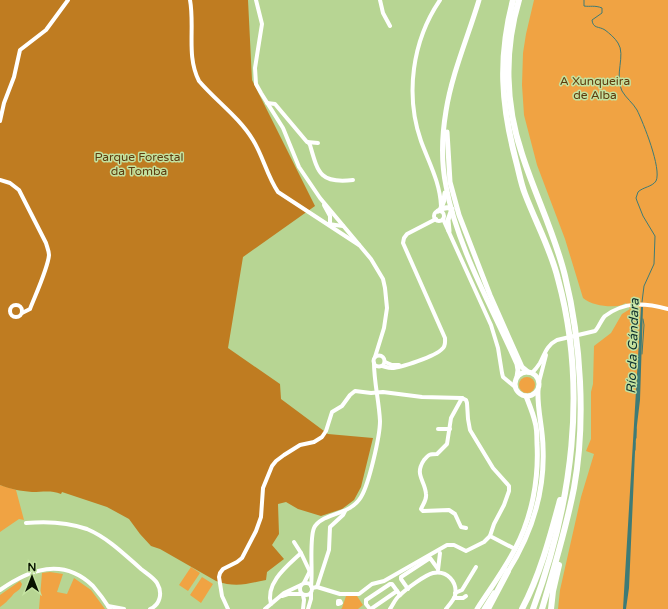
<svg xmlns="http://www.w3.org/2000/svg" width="668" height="609" font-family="'Varela Round',sans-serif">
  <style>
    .green { fill: #f0a343 }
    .forest { fill: #bf7c21 }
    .water { fill: #3e7b76 }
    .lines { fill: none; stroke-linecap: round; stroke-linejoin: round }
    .stream { stroke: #3e7b76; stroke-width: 1 }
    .minor { stroke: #fff; stroke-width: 4 }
    .major { stroke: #fff; stroke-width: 5 }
    .highway { stroke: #fff; stroke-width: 6 }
    .labels { text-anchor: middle; stroke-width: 3; stroke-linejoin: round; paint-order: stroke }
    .park-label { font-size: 12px; fill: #5e3b0d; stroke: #c3e2a0 }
    .water-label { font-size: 13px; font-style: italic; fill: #0e2f2d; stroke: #c3e2a0 }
  </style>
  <rect width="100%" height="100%" fill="#b7d593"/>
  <g class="green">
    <path d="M534,0h134v609h-110l2,-19 21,-93 13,-43 -8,-3 5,-12v-47l2,-8 1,-38 17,-13 11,-19 8,-5 -4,-6c-3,1 -6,3 -9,3 -11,1 -26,-1 -34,-8l-18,-59 -28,-74 -13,-50 -2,-30 1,-32 3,-19z"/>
    <circle cx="527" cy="385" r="8"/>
    <polygon points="0,485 16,490 24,520 19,519 0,532"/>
    <polygon points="191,567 200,573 188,591 179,585"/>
    <polygon points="50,572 63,574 57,592 67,594 74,578 91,590 105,609 39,609 42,573"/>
    <polygon points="202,577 213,584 201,603 190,595"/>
    <path d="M20,581l2,3c-2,8 -6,6 -10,12 -5,5 -6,7 -12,11v-12z"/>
    <polygon points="346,596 357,596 363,605 358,609 341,609 342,608"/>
  </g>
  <path class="forest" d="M0,0h248l4,80 63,126 -72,51 -15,91 52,36 1,15 47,35 45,4 -12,49 -7,13 -12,9 -21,7 -23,-7 -12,-7 -8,2 1,30 -7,11 12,14 -17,13 -1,8c-20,4 -30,8 -50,1l-56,-32 -9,-3 -11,-12 -11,-15 -22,-12 -45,-15 -1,2c-10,-4 -18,-2 -29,-2 -12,-1 -21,-3 -32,-7z"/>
  <polygon class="water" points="641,307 643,307 640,400 637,425 635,452 629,588 626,609 623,609"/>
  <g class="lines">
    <g class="stream">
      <path d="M584,0v6c6,1 11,-1 18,2v5l-10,7c1,9 7,6 13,10 4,3 10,8 13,13 8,12 -4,32 4,48 4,7 11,12 15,19 6,12 25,59 19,71 -4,6 -13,6 -18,11l-2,6 1,3 6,15 12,20 -1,28 -10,22 -2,16"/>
      <polyline points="642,354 644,325 643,319"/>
      <polyline points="636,438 636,429"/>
      <polyline points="635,450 635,443"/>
    </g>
    <g class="minor">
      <path d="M190,0c5,27 -4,56 9,81 17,20 40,36 54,59 10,16 14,36 25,52l81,53"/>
      <polyline points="256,0 262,24 255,68 256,84 261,93 283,128 299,167 320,198 371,259 383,279 385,288 387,308 384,328 375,357"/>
      <polyline points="380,0 383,13 390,26"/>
      <path d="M440,0c-28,41 -35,95 -19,141 8,22 19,41 20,65"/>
      <polyline points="267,103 275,104 307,142 318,143"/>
      <polyline points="0,121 4,103 14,77 20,50 46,30 68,0"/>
      <path d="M308,142l2,3c8,28 10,39 43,35"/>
      <path d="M0,180l10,3 9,7 27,53c1,4 3,8 3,12 -1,13 -14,41 -19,54l-8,4"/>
      <polyline points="324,205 330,216 330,224"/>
      <circle cx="439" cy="216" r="5"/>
      <polyline points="443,219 491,325 498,348 502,373 503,377 515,387"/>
      <polyline points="328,224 343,226"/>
      <circle cx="16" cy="311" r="6"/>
      <circle cx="379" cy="361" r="5.5"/>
      <polyline points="385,362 392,365 399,365"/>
      <path d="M382,366c4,1 6,2 10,2 8,0 44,-12 50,-19 4,-3 3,-7 3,-11l-42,-95 1,-5 3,-4 29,-15"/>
      <path d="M532,373c3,-3 6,-7 8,-10 5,-10 7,-18 17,-23l38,-9c4,-4 6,-11 10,-15 20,-15 40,-13 63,-7"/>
      <polyline points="539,382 546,355"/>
      <path d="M462,398l-11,20 -4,26 -10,10c-7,0 -8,0 -13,6 -10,15 1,20 2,34 1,6 -3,10 -5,15l2,2 26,-1 6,4 6,13 5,1"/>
      <polyline points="462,398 466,400 467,403 468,419 470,430 493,468 509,486 509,491 504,505 494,524 490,536 515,549"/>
      <polyline points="438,429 450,429"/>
      <path d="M26,523c21,-2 41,-1 61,6 21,9 37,25 54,40 5,4 13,9 16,14 6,10 3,22 -7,26"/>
      <polyline points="294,542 301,553"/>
      <polyline points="438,570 440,553"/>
      <circle cx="306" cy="589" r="6"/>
      <polyline points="304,583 310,571"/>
      <path d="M311,586c2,-14 -2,-46 3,-58 7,-15 36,-12 47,-31 8,-13 19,-61 19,-76 -1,-20 -6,-39 -6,-58"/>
      <polyline points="317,587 329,550 330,527 343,515 345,511"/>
      <polyline points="312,588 317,587 340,594 359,594 372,584 384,581 447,545 454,545 466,551 484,542 490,536"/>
      <polyline points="408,589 401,579 401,577 430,558 438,569"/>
      <path d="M0,590c30,-21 63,-33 93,-4 6,7 12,15 17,23"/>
      <polyline points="455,593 462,590 476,567"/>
      <polyline points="303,595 304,600 303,609"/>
      <polyline points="282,596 288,594 301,594"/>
      <polyline points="454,598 463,598 466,596"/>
      <polygon points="340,601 341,603 338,604 338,601"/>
      <path d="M271,604c-6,-21 16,-38 30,-51l9,19"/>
      <polyline points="108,606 124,609"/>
      <polyline points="228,609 222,596 219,577 220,573 223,569 237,562 242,558 256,531 261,517 263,488 272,466 276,461 284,455 300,445 314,442 322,437 326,431 332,412 342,406 350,395 355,391 371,393 383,392 422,397 462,398"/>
      <polyline points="265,609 284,593 301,585"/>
      <polyline points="308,609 311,599 311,593"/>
      <polyline points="370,609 366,604 366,600 390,584 392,584 400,595"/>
      <polyline points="371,609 397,591"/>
      <path d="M390,609c3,-4 5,-10 9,-13 7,-7 26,-21 34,-23 14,-3 25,9 22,23 -2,5 -6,9 -9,13"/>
    </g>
    <g class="major">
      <path d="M479,0c-11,37 -27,73 -33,111 -4,24 -5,51 0,75 11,61 46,121 71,178l1,6 -1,7"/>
      <polyline points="447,132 450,182 459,215 490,295 509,338 522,367 528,372"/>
      <polyline points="441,208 444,200 445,193"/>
      <path d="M438,211c4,-3 7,-4 12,-3l2,4"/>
      <polyline points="449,231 448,220 452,209"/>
      <circle cx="527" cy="384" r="12"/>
      <path d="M507,573c24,-38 38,-80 36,-125 0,-20 -6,-38 -5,-58"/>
      <path d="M477,609c13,-20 27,-39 38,-60 17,-32 24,-70 22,-106 0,-7 0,-15 -2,-21 -2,-9 -6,-18 -9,-26"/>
      <polyline points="484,609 494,593"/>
    </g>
    <g class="highway">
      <path d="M513,0c-15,58 -12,104 3,161 3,11 5,23 9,33 11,29 26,56 33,85 30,110 14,225 -25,330"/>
      <path d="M519,0c-15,50 -14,104 3,154 13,41 33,80 43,122 16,65 21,146 9,212 -8,41 -20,81 -32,121"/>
      <polyline points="488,609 508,571"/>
      <path d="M522,609c18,-34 28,-72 38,-109"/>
      <polyline points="551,609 553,591 559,565"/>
    </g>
  </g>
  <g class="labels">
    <g class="park-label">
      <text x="595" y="85">A Xunqueira<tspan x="595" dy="14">de Alba</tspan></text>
      <text x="139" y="161">Parque Forestal<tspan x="139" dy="14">da Tomba</tspan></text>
    </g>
    <g class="water-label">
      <text transform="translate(632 346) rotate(-88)" y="5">Río da Gándara</text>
    </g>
  </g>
  <g transform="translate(32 577)" stroke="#c3e2a0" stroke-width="3" paint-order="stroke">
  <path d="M0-3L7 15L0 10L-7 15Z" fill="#081200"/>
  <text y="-6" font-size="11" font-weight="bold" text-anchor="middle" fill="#081200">N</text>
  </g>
</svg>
